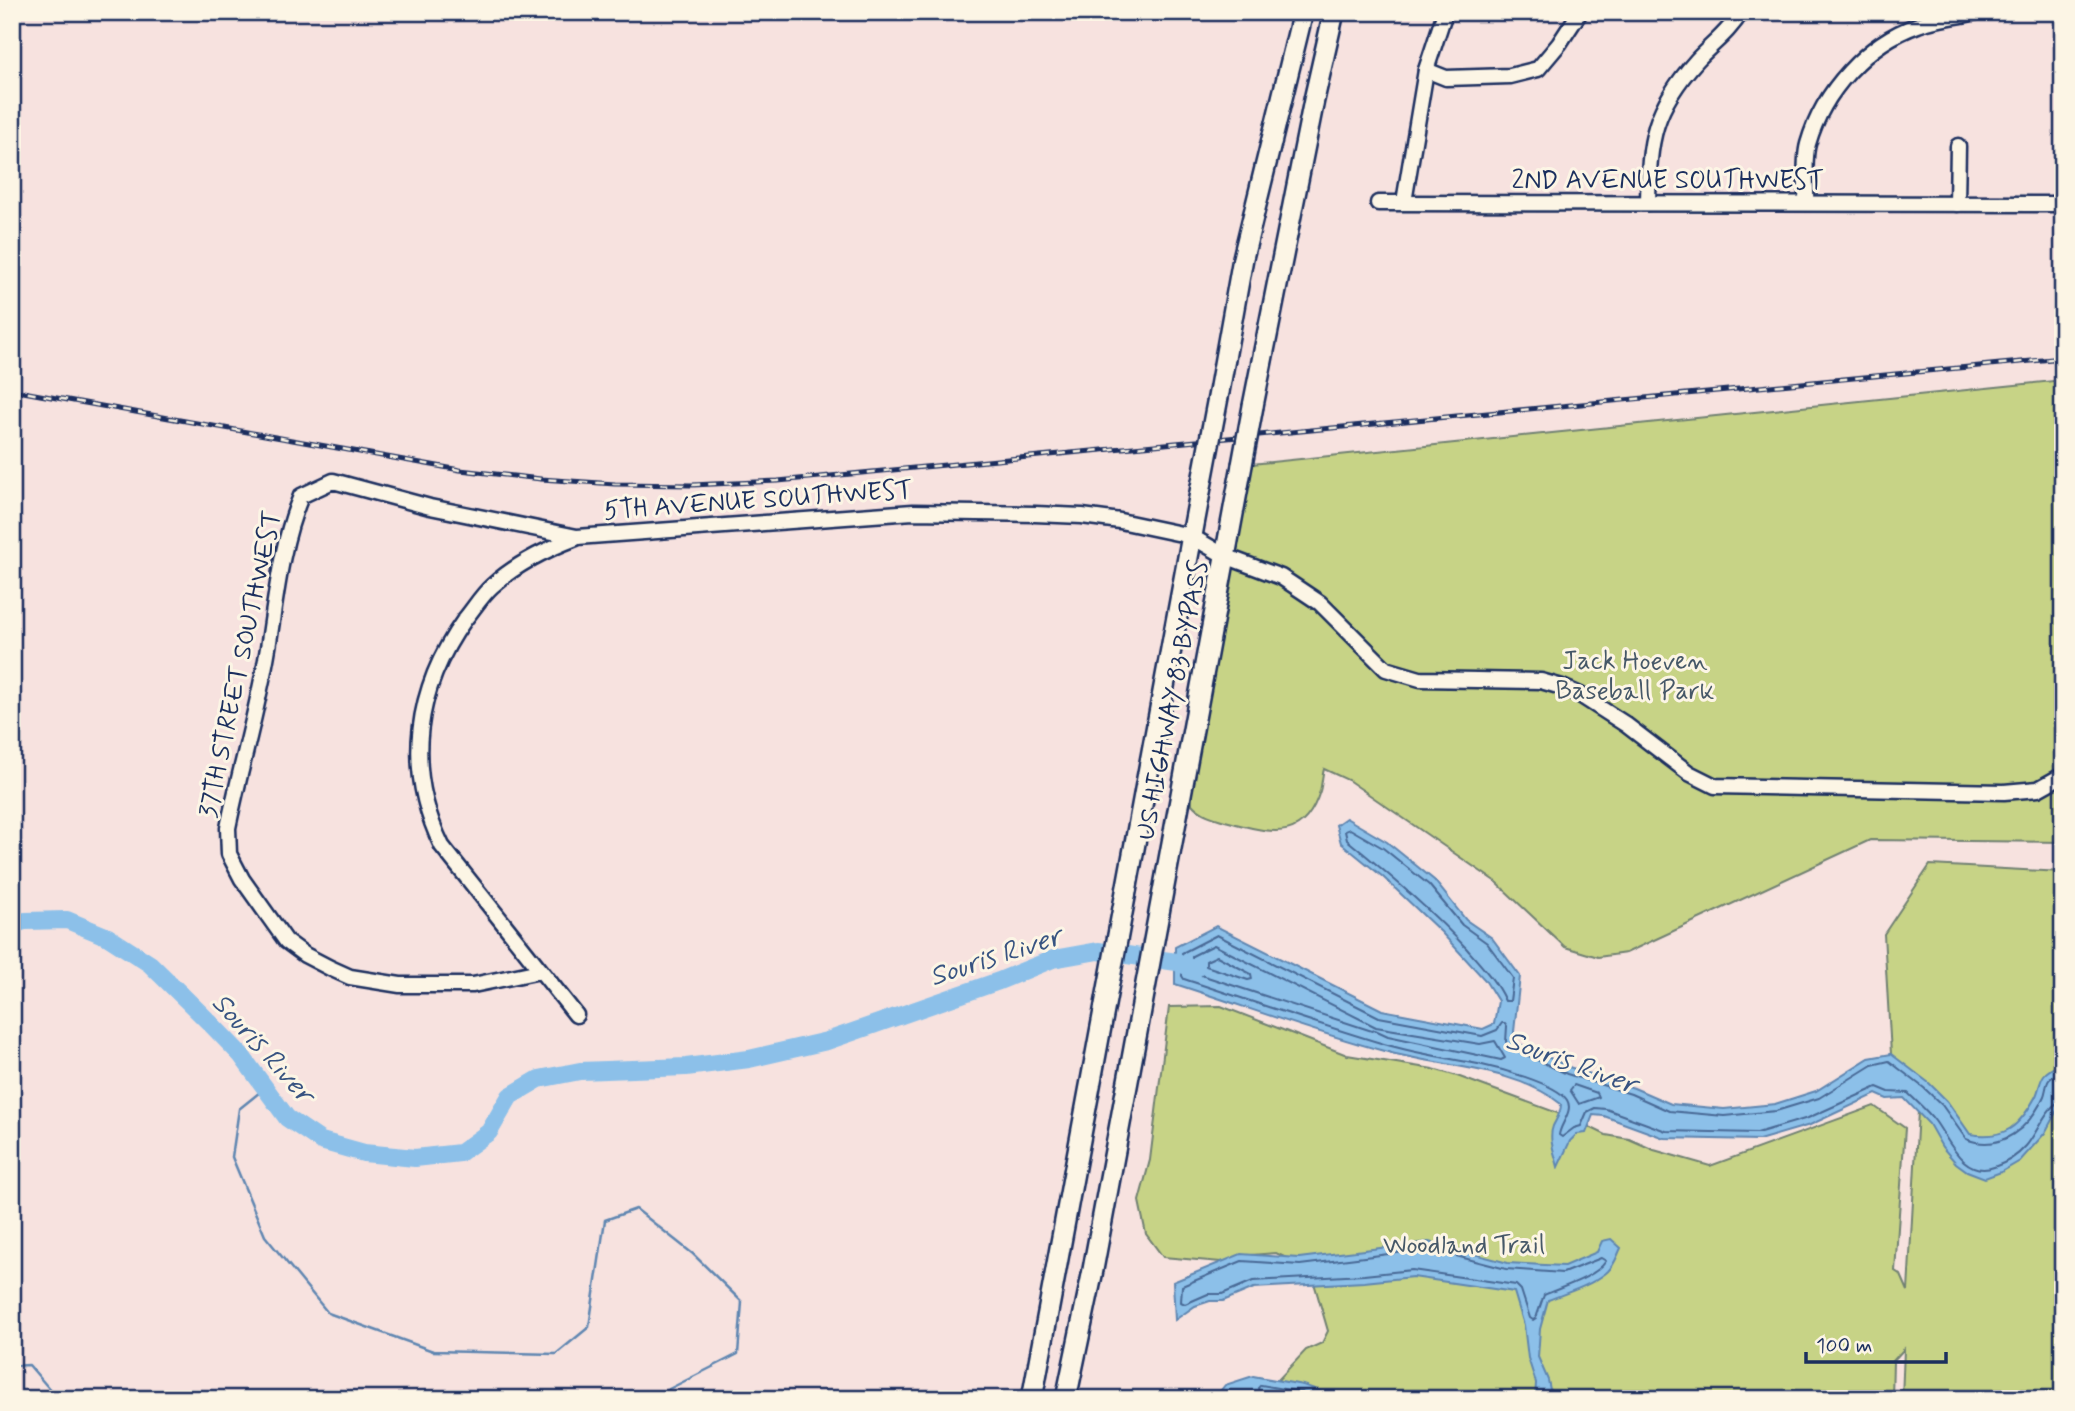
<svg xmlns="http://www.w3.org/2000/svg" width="2075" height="1411" font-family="Mynerve,sans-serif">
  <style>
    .green { fill: #c7d386; stroke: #718172; stroke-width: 2 }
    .water { fill: #8cc0e9; stroke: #5f86b1; stroke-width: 2 }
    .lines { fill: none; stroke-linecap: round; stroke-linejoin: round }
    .shore { stroke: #486996; stroke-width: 2 }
    .stream { stroke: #5f86b1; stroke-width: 2.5 }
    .river { stroke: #8cc0e9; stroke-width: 18 }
    .minor-casing { stroke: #1b2f5e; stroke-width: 19 }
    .highway-casing { stroke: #1b2f5e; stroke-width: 24 }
    .minor { stroke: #fcf5e5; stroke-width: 14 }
    .highway { stroke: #fcf5e5; stroke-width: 19 }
    .rail-casing { stroke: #1b2f5e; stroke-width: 5 }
    .rail { stroke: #fcf5e5; stroke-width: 2.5; stroke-dasharray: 8; stroke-linecap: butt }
    .highway-bridge-casing { stroke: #1b2f5e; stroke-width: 24; stroke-linecap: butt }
    .highway-bridge { stroke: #fcf5e5; stroke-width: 19 }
    .labels { text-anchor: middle; stroke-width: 6; stroke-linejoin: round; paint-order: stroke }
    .street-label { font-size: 26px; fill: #1b2f5e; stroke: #fcf5e5 }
    .park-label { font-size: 26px; fill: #465868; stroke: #fcf5e5 }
    .water-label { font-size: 28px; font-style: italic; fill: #375381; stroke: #fcf5e5 }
  </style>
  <rect width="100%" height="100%" fill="#f7e2df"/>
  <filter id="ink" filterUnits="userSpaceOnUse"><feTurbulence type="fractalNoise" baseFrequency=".0143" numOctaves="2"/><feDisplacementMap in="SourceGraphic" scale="14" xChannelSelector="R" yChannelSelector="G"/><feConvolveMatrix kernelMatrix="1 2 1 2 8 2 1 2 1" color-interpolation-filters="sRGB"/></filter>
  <g filter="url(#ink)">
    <g class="green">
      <path d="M2063,380v462l-193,-2 -244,113 -28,4 -33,-10 -69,-65 -148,-102 -24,-11c-2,7 -2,15 -4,22 -15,48 -43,44 -84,33 -16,-5 -33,-7 -44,-20v-13l36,-220 24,-107z"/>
      <polygon points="1930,865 2063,872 2063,1399 1902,1399 1904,1349 1893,1361 1892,1399 1260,1399 1306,1350 1322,1343 1328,1331 1310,1269 1276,1253 1251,1255 1221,1262 1163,1257 1146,1234 1139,1201 1150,1160 1169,1007 1221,1006 1347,1055 1433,1069 1457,1076 1571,1118 1606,1135 1629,1139 1654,1150 1710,1166 1874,1106 1905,1128 1895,1271 1901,1275 1908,1291 1918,1111 1891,1054 1884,934"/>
    </g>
    <g class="water">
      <path d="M1346,818l41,24 47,38 32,40 26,18 28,38 -7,65 56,26 65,21 37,16 53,5 51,-5 41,-13 53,-33 22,-4 38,29 18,18 23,33c35,6 50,-8 66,-38 3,-6 4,-16 8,-21 4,-5 13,-9 19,-13v43l-7,7 -11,21 -25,28 -19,11 -16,6 -18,-7 -11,-8 -14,-16 -13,-23 -25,-26 -17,1 -11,-5 -66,31 -51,15 -95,-2 -60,-22 -11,-1 -7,18 -9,1 -7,7 -12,26c-3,-13 -10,-28 -5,-41 4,-8 8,-13 8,-22 -46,-37 -121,-37 -177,-53 -71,-19 -140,-45 -209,-67v-37l41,-21 166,84 101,19 11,-5 4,-23 -13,-21 -44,-48 -58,-55 -42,-34 -5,-18z"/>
      <path d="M1611,1239l10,9c-4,8 -7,19 -15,25 -16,13 -40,20 -58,27l-8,29 -2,28 10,23 4,19h-17l1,-16 -8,-25 -4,-33 -10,-33 -101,-15 -49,5 -110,6 -31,13h-13l-15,5 -20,14 -2,-38 68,-28 58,4 130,-16 79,21 56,3 33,-14 5,-11z"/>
      <polygon points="1253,1376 1303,1385 1343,1399 1264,1399 1246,1393 1241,1399 1214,1399 1225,1385"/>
    </g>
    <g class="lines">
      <g class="shore">
        <path d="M1350,829l33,19 46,37 33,40 25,18 26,35 -3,23h-5c-9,-20 -24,-36 -38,-52 -37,-40 -78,-75 -120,-109l-2,-9z"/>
        <polygon points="1214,945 1376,1027 1480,1044 1495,1041 1505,1058 1501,1060 1388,1036 1375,1030 1372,1031 1192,972 1192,956"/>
        <polygon points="1217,956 1251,974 1252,979 1248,980 1206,966 1206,961"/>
        <path d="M2063,1071c-4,2 -11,5 -14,9 -3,4 -3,11 -5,16 -14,31 -43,57 -78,43l-24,-34 -18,-17 -35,-27 -17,4 -53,33 -43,13 -52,5 -55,-5 -38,-17 -64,-20 -57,-27 -4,-5 1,-16 -2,-3h-3l-5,7 -15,6 -103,-19 -162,-82 -35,18v23l2,3c67,22 133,45 200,65 30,9 63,14 94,20 19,4 78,19 89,36 7,11 -7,24 -8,35l3,2 12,-9 7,-2 6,-14 8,-4 11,1 60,22 91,2 51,-15 69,-31 12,5 19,1c9,9 20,18 27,28 14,19 28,57 59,46 12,-4 24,-12 32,-21 11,-12 22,-44 37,-45"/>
        <polygon points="1574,1085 1597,1093 1599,1097 1579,1104 1570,1090"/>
        <path d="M1429,1249l77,20 57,4 38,-15 5,3c-11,17 -45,26 -62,34l-8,23 -3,2 -3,-2 -9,-28 -5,-5 -104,-15 -48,5 -111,6 -31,13h-14l-23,10 -4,-2 1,-16 60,-25 58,4z"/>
        <polyline points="1261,1399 1258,1388 1261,1385 1301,1392 1322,1399"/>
      </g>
      <g class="stream">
        <polyline points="265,1088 239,1109 232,1157 265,1236 328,1313 433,1351 556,1354 589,1327 605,1220 636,1209 693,1254 742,1302 738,1354 669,1389 663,1399"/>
        <polyline points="12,1366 29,1365 58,1399"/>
      </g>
      <polyline class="river" points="12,925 25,921 67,920 108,937 150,964 211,1024 241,1055 287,1118 321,1141 364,1153 415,1158 460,1153 489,1132 510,1096 539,1079 580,1071 686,1067 749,1059 827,1041 999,981 1053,959 1098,951 1177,962 1195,969"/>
      <g class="minor-casing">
        <g id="minor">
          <polyline points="1426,70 1446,78 1510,76 1538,69 1559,44 1580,12"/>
          <polyline points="1404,202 1426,70 1445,12"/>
          <polyline points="1378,203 2063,204"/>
          <path d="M1648,203c1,-64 5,-94 49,-143 15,-16 33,-29 44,-48"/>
          <path d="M1806,203c1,-18 -3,-41 2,-59 15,-53 59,-101 110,-119 18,-7 39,-8 58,-13"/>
          <polyline points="1957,204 1958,146"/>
          <path d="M576,538c-29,11 -60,26 -84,48 -10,9 -18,22 -27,33 -50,70 -61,149 -23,227l134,169"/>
          <path d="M540,971l-67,14h-73l-50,-8 -20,-9 -25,-13 -19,-14 -44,-62 -13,-25 -1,-26c12,-60 30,-119 40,-180 8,-51 13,-104 33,-152l32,-15 97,26 147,30 336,-25 122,2 47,2 38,5 71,15 34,20 56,21 39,26 66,66 34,10 121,2 21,6 18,8 45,29 64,49 26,13 289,6 34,-3 25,-14"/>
        </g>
      </g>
      <g class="highway-casing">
        <g id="highway">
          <polyline points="1219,392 1243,258 1303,12"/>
          <polyline points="1253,406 1314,100 1334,12"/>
          <polyline points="1032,1399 1201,487"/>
          <polyline points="1066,1399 1092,1275 1242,465"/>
        </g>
      </g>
      <use href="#minor" class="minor"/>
      <use href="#highway" class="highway"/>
      <g class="rail-casing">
        <polyline id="rail" points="12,390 460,470 541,479 615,484 692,485 778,481 2063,358"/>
      </g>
      <use href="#rail" class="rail"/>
      <g class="highway-bridge-casing">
        <g id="highway-bridge">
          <polyline points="1242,465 1253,406"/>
          <polyline points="1201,487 1219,392"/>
        </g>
      </g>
      <use href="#highway-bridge" class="highway-bridge"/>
    </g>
  </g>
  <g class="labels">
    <g class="street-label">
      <text x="1668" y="188">2ND AVENUE SOUTHWEST</text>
      <text transform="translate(758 499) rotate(-4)" y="9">5TH AVENUE SOUTHWEST</text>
      <text transform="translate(239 664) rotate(-78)" y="9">37TH STREET SOUTHWEST</text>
      <text transform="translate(1171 700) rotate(-79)" y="9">US HIGHWAY 83 BYPASS</text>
    </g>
    <g class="park-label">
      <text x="1635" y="669">Jack Hoeven<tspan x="1635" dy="30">Baseball Park</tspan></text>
      <text x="1464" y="1253">Woodland Trail</text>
    </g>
    <g class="water-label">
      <text transform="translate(995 955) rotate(-18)" y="10">Souris River</text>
      <text transform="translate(264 1047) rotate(48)" y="10">Souris River</text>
      <text transform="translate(1572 1061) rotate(20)" y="10">Souris River</text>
    </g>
  </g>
  <rect width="2075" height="1411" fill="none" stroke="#fcf5e5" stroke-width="42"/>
  <rect x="21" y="21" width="2033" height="1369" fill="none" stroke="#1b2f5e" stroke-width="2.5" filter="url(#ink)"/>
  <path d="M1806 1352v10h140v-10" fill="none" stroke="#1b2f5e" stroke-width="3.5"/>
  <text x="1816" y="1352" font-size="21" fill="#1b2f5e" stroke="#fcf5e5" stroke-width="5" paint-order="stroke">100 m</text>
</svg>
